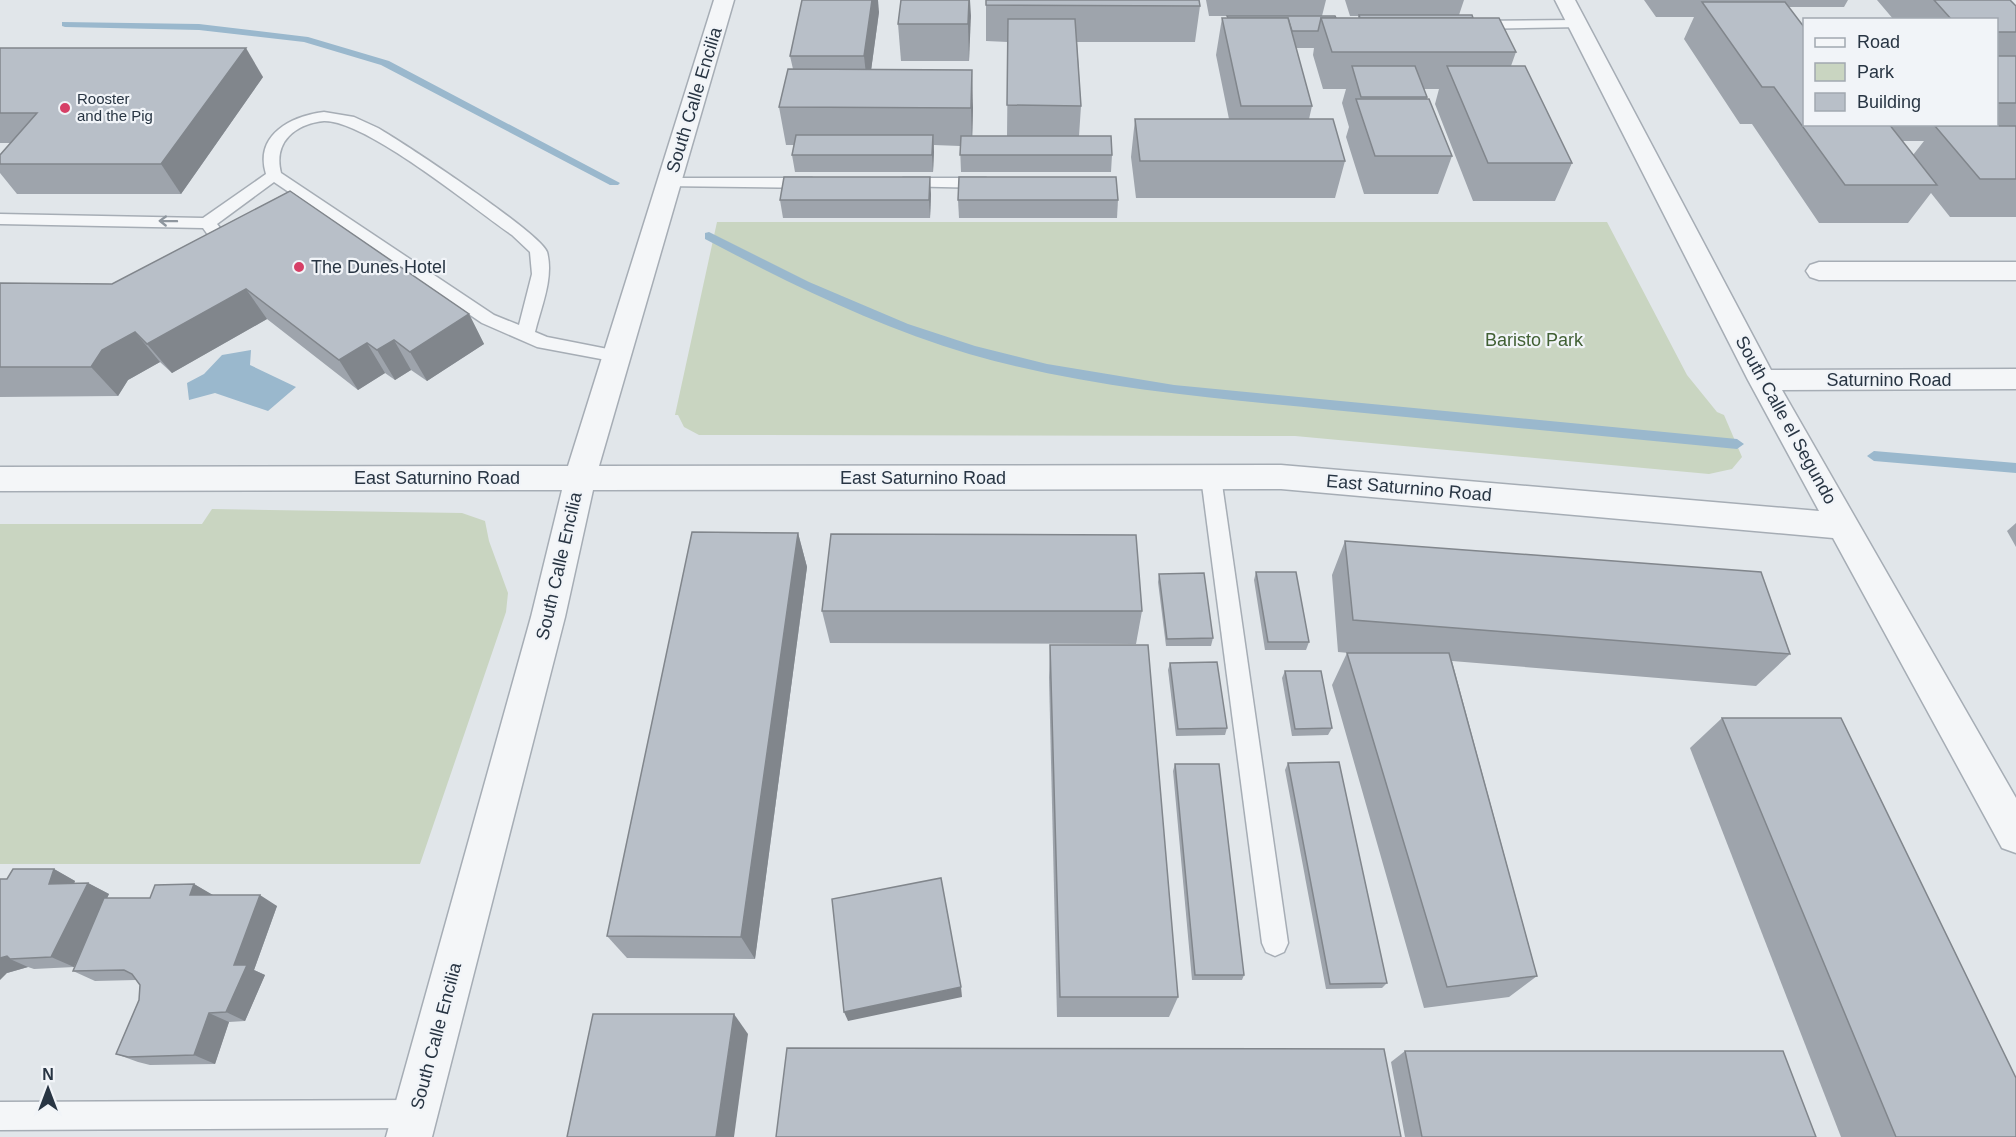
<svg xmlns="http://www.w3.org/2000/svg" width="2016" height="1137" font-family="Arial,sans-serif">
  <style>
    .green { fill: #c9d5c1 }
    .water { fill: #9ab8cd }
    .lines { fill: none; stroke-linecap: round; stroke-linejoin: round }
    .stream { fill: #9ab8cd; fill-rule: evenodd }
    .lane-casing { stroke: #a6adb5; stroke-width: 3 }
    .street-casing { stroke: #a6adb5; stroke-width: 3 }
    .lane { fill: #f4f6f8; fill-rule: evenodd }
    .street { fill: #f4f6f8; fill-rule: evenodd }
    .wall { fill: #9ea4ac; fill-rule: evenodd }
    .shaded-wall { fill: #81868c }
    .building { fill: #b8bfc8; stroke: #81868c; stroke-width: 1.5 }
    .oneway { stroke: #8e969e }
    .poi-dot { fill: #d63f66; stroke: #f1f4f8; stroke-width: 2 }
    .labels { text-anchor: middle; stroke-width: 4.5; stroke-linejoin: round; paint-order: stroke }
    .far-poi-label { font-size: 15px; fill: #283543; stroke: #f1f4f8; text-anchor: start }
    .street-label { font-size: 18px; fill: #283543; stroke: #f1f4f8 }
    .poi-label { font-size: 18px; fill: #283543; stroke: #f1f4f8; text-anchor: start }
    .park-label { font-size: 18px; fill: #416034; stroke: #f1f4f8 }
  </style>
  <rect width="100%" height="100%" fill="#e1e6ea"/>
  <g class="green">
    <polygon points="717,222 1607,222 1687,375 1717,412 1724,415 1742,457 1732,469 1709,474 1295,436 699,435 684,427 678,415 675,415"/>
    <polygon points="212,509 462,513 485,521 489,541 508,593 506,612 420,864 0,864 0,524 202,524"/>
  </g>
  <polygon class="water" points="251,350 250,365 296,387 268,411 215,393 189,400 187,383 204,374 222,355"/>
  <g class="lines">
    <g class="stream">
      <polygon points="62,22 199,24 308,37 389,61 620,183 618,185 610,185 381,65 304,42 199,30 65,27 62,26"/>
      <path d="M709,232l100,50 99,42 67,22 72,18 127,21 563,54 7,5 -7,5c-135,-13 -270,-26 -404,-39 -122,-12 -246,-22 -364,-56 -93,-28 -179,-70 -264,-115v-6z"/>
      <polygon points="1874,451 2016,463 2016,473 1874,461 1867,456"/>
    </g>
    <g class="lane-casing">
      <g id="lane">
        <polygon points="1577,20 1582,21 1582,27 1476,29 1469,25 1476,21"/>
        <path d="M324,112l30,5 24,11c24,14 163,105 169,124 7,26 -6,55 -12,80l12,5 76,15 3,4 -3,4 -6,2 -80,-15 -55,-24 -208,-141 -57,42 8,10 -11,19 -11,5 -8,-5 13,-18 -5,-7 -203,-4v-10l203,4 63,-44c-12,-39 25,-58 58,-62zM324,121c42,-1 149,87 188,114l18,17 2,22 -13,51 -25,-10 -213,-142c-8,-31 14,-49 43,-52z"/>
        <polygon points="668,178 812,178 820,183 812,188 662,186 660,183"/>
        <polygon points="903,178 986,178 994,183 986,188 897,186 895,183"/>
        <polygon points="1211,469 1218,472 1221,477 1288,943 1284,952 1275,956 1266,952 1262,943 1201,477 1204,472"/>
        <polygon points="415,1100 425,1104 429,1114 425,1124 415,1128 0,1130 0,1102"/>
      </g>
    </g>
    <g class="street-casing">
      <g id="street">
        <polygon points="714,0 734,0 599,466 1281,465 1819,511 1748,380 1555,0 1575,0 1771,370 2016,369 2016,389 1782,390 2016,798 2016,853 2002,848 1833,538 1281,489 593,490 565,617 432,1137 386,1137 531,617 562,490 0,491 0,467 568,466"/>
        <polygon points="1819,262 2016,262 2016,280 1819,280 1810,277 1806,271 1810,265"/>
      </g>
    </g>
    <use href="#lane" class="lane"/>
    <use href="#street" class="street"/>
  </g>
  <g class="wall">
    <polygon points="901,0 970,0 969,61 901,61 898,24"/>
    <polygon points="986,0 1200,6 1195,42 1077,42 1081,106 1079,136 1112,155 1111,172 961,172 960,146 934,145 933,172 795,172 792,155 794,145 786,145 779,107 793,69 790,56 879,12 871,70 973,108 972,136 1007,136 1008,42 986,41"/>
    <polygon points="1206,0 1326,0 1322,16 1209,16"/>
    <polygon points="1345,0 1464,0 1459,15 1473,18 1516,52 1511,66 1572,163 1555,201 1473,201 1435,104 1439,89 1424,89 1427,97 1427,99 1452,156 1438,194 1364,194 1346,137 1349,127 1342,103 1346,89 1323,89 1313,55 1314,48 1296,48 1312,106 1309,119 1345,161 1335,198 1136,198 1131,157 1135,119 1229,119 1216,55 1222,18 1227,18 1227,16 1358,18 1358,16 1350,16"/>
    <path d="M1644,0h204l-4,7h-55l15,117h192v-104h-102l-17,-20h133l6,6v211h-66l-19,-24 -23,30h-89l-67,-99h-12l-56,-85 10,-22h-38zM1902,141h22l-11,14z"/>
    <polygon points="0,48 263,77 181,194 17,194 0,173 0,155 11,143 0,143"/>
    <polygon points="290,191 469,314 484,344 427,381 411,370 395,380 385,373 358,390 267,319 172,373 160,362 128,380 118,396 0,397 0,283 112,284"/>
    <polygon points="931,194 930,218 783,218 780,200"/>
    <polygon points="958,200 1118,200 1117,218 959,218"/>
    <polygon points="2016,523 2016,547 2007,531"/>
    <polygon points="798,533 807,567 755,959 627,958 607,936"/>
    <polygon points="1345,541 1790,654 1756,686 1452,661 1537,976 1509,997 1424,1008 1332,685 1347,653 1349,653 1338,652 1332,575"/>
    <polygon points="1256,572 1309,642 1306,650 1265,650 1254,580"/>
    <polygon points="1159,574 1213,638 1211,646 1166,646 1158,582"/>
    <polygon points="822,611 1142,611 1136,644 830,643"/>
    <polygon points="1050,645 1178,997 1169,1017 1057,1017 1049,677"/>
    <polygon points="1170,663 1227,728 1225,735 1176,736 1168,670"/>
    <polygon points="1285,671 1332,728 1328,735 1292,736 1282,678"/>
    <polygon points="1722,718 2016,1137 1841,1137 1690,748"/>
    <polygon points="1288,763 1387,983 1382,988 1326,989 1285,770"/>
    <polygon points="1175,764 1244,975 1242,980 1192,980 1173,771"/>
    <polygon points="54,869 75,881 74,883 88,883 109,894 107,898 150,898 194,884 212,895 277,906 254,970 265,975 245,1021 229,1022 215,1064 150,1065 138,1062 116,1054 139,1000 140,985 136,980 95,981 73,971 80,954 74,967 34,969 28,967 7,973 7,879"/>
    <polygon points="1405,1051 1816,1137 1405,1137 1391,1062"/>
  </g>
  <g class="shaded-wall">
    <polygon points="872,0 878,0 879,12 868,93 864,56"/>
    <polygon points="969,0 970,0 971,16 969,61 968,24"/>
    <polygon points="246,48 263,77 181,194 161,164"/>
    <polygon points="972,70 973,108 972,146 971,108"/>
    <polygon points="933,135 934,152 933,172 932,155"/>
    <polygon points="930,177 931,194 930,218 929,200"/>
    <polygon points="246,289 267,319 172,373 147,344"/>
    <polygon points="469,314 484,344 427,381 410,352"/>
    <polygon points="135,332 160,362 128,380 118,396 91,367 102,350"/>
    <polygon points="394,340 411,370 395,380 377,350"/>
    <polygon points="367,343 385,373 358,390 339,360"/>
    <polygon points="798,533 807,567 755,959 741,937"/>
    <polygon points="54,869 75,881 70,895 49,884"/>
    <polygon points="88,883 109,894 74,967 51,957"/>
    <polygon points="194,884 213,895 190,895"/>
    <polygon points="260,895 277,906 254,970 265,975 245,1021 226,1012 234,965"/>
    <polygon points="7,956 10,959 28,967 7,973 0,980 0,958"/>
    <polygon points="961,987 962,997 848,1021 844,1012"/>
    <polygon points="209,1013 229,1022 215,1064 194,1055"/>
    <polygon points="734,1014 748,1034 734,1137 716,1137"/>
  </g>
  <g class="building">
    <polygon points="802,0 872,0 864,56 790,56"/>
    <polygon points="901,0 969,0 968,24 898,24"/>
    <polygon points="986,0 1199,0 1200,6 986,5"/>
    <polygon points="1934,0 2010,0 2016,6 2016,32 1996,32 1996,20 1952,20"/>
    <polygon points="1702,2 1785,2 1804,27 1804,124 1889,124 1937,185 1845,185 1774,87 1762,87"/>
    <polygon points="1359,15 1472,15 1473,18 1360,18"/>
    <polygon points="1227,16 1335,16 1336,18 1321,18 1318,31 1292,31 1288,18 1228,18"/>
    <polygon points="1222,18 1288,18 1312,106 1241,106"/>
    <polygon points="1321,18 1499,18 1516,52 1332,52"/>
    <polygon points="1008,19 1075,19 1081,106 1007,105"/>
    <polygon points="0,48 246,48 161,164 0,164 0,155 37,113 0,113"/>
    <rect x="1996" y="56" width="20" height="47"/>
    <polygon points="1352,66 1415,66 1427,97 1361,97"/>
    <polygon points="1447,66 1525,66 1572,163 1488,163"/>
    <polygon points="788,69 972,70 971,108 779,107"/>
    <polygon points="1356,99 1429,99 1452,156 1375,156"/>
    <polygon points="1135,119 1333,119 1345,161 1140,161"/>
    <polygon points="1935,126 2016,126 2016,179 1980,179"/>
    <polygon points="796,135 933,135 932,155 792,155"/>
    <polygon points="961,136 1111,136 1112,155 960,155"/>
    <polygon points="784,177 930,177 929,200 780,200"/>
    <polygon points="959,177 1116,177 1118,200 958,200"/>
    <polygon points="290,191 469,314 410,352 394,340 377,350 367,343 339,360 246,289 147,344 135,332 102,350 91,367 0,367 0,283 112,284"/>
    <polygon points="692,532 798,533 741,937 607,936"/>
    <polygon points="831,534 1136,535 1142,611 822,611"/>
    <polygon points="1345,541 1761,572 1790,654 1353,620"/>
    <polygon points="1256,572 1296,572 1309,642 1268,642"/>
    <polygon points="1204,573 1213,638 1167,639 1159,574"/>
    <polygon points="1050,645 1148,645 1178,997 1060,997"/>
    <polygon points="1347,653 1449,653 1537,976 1447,987"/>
    <polygon points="1217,662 1227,728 1178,729 1170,663"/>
    <polygon points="1285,671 1321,671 1332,728 1295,729"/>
    <polygon points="1722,718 1841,718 2016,1078 2016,1137 1896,1137"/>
    <polygon points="1339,762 1387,983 1330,984 1288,763"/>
    <polygon points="1175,764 1219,764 1244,975 1195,975"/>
    <polygon points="13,869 54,869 49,884 88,883 51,957 10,959 7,956 0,958 0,879 7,879"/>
    <polygon points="941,878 961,987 844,1012 832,899"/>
    <polygon points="194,884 190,895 260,895 234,965 247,965 226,1012 209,1013 194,1055 128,1057 116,1054 139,1000 140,985 132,974 124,970 73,971 104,898 150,898 155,885"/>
    <polygon points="593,1014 734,1014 716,1137 567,1137"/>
    <polygon points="787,1048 1384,1049 1401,1137 776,1137"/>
    <polygon points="1405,1051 1783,1051 1816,1137 1422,1137"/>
  </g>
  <defs><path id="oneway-shaft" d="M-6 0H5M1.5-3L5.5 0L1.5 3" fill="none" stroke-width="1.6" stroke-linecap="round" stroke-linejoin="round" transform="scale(1.5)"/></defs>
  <use class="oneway" href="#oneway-shaft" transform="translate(168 221) rotate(-179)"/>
  <g class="poi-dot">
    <circle cx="65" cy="108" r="6"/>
    <circle cx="299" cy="267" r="6"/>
  </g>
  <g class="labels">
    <g class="far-poi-label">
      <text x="77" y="104">Rooster<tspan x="77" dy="17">and the Pig</tspan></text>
    </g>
    <g class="street-label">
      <text transform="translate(694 100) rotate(-73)" y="6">South Calle Encilia</text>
      <text x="1889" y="386">Saturnino Road</text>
      <text transform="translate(1786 420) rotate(61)" y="6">South Calle el Segundo</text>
      <text x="437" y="484">East Saturnino Road</text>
      <text x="923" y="484">East Saturnino Road</text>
      <text transform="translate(1409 488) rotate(5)" y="6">East Saturnino Road</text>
      <text transform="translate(559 566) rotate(-77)" y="6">South Calle Encilia</text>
      <text transform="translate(436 1036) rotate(-75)" y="6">South Calle Encilia</text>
    </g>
    <g class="poi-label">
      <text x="311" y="273">The Dunes Hotel</text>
    </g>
    <g class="park-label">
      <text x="1534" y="346">Baristo Park</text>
    </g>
  </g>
  <rect x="1803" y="18" width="195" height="108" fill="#f1f4f8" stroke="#a1a8b0" stroke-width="1.5"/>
  <rect x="1815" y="38" width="30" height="9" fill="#f4f6f8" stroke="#a1a8b0" stroke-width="1.5"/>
  <text x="1857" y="48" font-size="18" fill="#283543">Road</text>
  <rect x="1815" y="63" width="30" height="18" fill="#c9d5c1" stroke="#a1a8b0" stroke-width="1.5"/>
  <text x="1857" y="78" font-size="18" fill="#283543">Park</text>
  <rect x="1815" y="93" width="30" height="18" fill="#b8bfc8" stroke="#a1a8b0" stroke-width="1.5"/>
  <text x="1857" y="108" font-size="18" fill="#283543">Building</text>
  <g transform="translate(48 1089)" stroke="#f1f4f8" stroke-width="4.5" paint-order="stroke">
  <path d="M0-4.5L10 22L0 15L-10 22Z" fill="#283543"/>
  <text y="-9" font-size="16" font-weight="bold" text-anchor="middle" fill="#283543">N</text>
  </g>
</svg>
